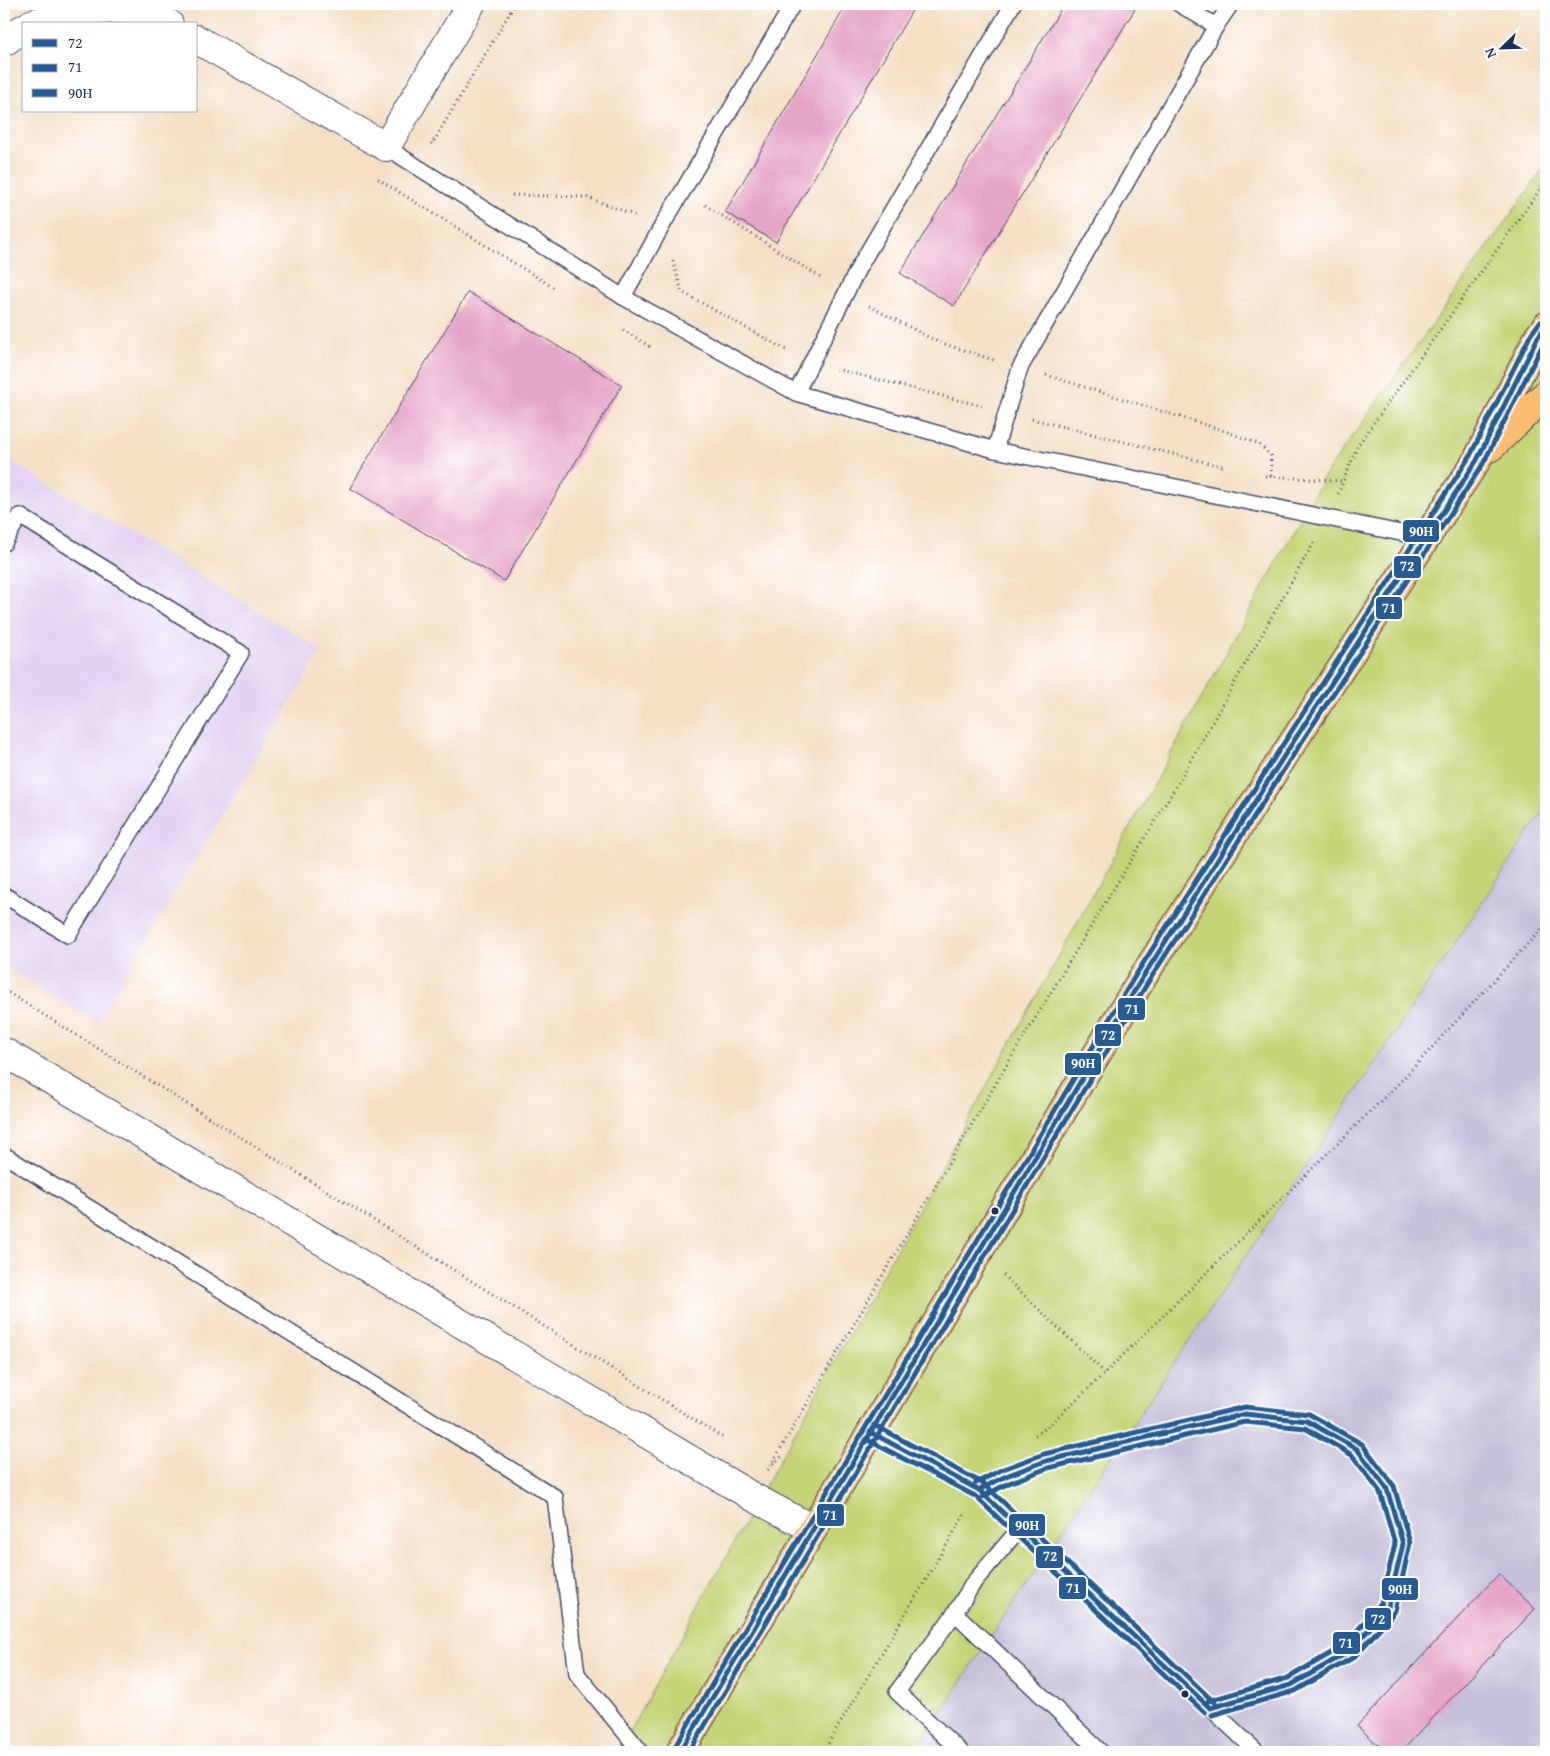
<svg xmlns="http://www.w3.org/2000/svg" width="1550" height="1756" font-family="'Gentium Book Plus',serif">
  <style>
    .built { fill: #e3d3f2 }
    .industrial { fill: #c6c0da }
    .green { fill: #c5d476; stroke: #70826a }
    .building { fill: #e6a4c7 }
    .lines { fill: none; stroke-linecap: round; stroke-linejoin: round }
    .lane-casing { stroke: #3c4a6e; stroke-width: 18 }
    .street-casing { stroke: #3c4a6e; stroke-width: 30 }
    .primary-casing { stroke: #3c4a6e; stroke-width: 30 }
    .path { stroke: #3c4a6e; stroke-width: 3; stroke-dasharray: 1 4; stroke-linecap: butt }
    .lane { stroke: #fff; stroke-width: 15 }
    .street { stroke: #fff; stroke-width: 28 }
    .primary { stroke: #fcbd6f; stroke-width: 28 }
    .bus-1-casing { stroke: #fff; stroke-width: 9 }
    .bus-2-casing { stroke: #fff; stroke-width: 9 }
    .bus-3-casing { stroke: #fff; stroke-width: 9 }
    .bus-1 { stroke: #275b91; stroke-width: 5 }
    .bus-2 { stroke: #275b91; stroke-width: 5 }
    .bus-3 { stroke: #275b91; stroke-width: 5 }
    .bus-dot { fill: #1b2f5e; stroke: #fff; stroke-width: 2 }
    .line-badge { stroke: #fff; stroke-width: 2 }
    .badge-label { font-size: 14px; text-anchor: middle; font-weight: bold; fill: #fff }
  </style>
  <rect width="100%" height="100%" fill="#fff"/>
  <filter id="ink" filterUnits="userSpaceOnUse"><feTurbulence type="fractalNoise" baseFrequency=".02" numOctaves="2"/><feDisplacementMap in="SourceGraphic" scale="10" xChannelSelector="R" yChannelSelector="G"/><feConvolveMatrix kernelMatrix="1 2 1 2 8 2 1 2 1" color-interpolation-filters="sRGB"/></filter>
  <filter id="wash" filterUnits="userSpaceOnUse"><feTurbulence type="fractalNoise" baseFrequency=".0096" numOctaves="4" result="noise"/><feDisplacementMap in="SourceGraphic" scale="20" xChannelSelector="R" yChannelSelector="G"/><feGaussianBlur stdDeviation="1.12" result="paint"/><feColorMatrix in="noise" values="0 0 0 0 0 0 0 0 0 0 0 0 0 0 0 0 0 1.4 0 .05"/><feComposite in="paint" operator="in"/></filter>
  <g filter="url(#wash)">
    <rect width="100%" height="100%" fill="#f5e0c6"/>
    <polygon class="built" points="4,457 322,650 97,1023 4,966"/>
    <polygon class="industrial" points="1546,807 1546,1752 914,1752"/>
    <polygon class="green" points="1546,165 1546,807 914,1752 618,1752 1325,475"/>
    <g id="blocks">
      <g class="building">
        <polygon points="847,4 916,4 776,242 725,212"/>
        <polygon points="1064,4 1126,4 1135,9 954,306 900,273"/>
        <polygon points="468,292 622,385 504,581 350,488"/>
        <polygon points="1499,1574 1535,1609 1401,1752 1386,1752 1357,1726"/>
      </g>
    </g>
  </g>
  <g filter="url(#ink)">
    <use href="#blocks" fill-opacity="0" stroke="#3c4a6e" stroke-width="1"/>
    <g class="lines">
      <g class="lane-casing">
        <g id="lane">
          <polyline points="1179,4 1216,26"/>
          <polyline points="386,147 623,297 796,393 995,450 1425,538"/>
          <polyline points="623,297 662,226 793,4"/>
          <polyline points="796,393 859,267 1013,4"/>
          <polyline points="995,450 1020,368 1216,26 1231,4"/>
          <polyline points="4,543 20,516 241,653 68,935 4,895"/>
          <polyline points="4,1155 555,1497 577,1674 641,1752"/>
          <polyline points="870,1432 979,1490 1257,1752"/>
          <polyline points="979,1490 1006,1476 1046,1461 1245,1414 1307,1421 1357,1449 1387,1489 1403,1544 1388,1607 1350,1651 1291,1685 1210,1708"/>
          <polyline points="1020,1528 974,1582 955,1613 1101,1752"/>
          <polyline points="955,1613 897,1692 961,1752"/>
        </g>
      </g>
      <g class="street-casing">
        <g id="street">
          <polyline points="31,24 70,12 120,9 169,24"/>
          <polyline points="196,39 386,147 471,4"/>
          <polyline points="4,42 24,28"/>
          <polyline points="4,1052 753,1497 813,1529"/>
        </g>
      </g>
      <g class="primary-casing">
        <g id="primary">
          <polyline points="1491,447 1546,394"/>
          <polyline points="680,1752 1141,980 1284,756 1477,460 1538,337 1546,326"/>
        </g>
      </g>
      <g class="path">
        <polyline points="4,81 12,75"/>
        <polyline points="431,143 432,144 515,4"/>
        <polyline points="378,179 556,289"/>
        <polyline points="512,195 586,197 637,216"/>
        <polyline points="705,205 823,279"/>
        <polyline points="673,261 682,292 788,351"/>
        <polyline points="869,306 938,342 994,360"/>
        <polyline points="623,330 649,346 650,343"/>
        <polyline points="836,369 982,406"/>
        <polyline points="1046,375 1225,431 1259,444 1271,456 1271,476"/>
        <polyline points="1032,419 1225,467"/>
        <polyline points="1265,476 1343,481"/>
        <polyline points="1338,494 1358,445 1546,181"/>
        <polyline points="4,990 722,1437"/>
        <polyline points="1003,1275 1105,1373"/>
        <polyline points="1035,1435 1046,1428 1105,1373 1401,1081 1546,924"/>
        <polyline points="773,1464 782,1456"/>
        <polyline points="768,1470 1008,1063 1178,783 1314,542"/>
        <polyline points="823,1752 966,1512"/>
      </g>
      <use href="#lane" class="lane"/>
      <use href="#street" class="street"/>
      <use href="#primary" class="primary"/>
      <g class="bus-1-casing">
        <g id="bus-1">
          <polyline points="870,1432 979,1490 1210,1708"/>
          <polyline points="979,1490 1006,1476 1046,1461 1245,1414 1307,1421 1357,1449 1387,1489 1403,1544 1388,1607 1350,1651 1291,1685 1210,1708"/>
          <polyline points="680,1752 1141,980 1284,756 1477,460 1538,337 1546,326"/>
        </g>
      </g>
      <g class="bus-2-casing">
        <g id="bus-2">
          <polyline points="866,1439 975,1496 1205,1713"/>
          <polyline points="982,1497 1009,1483 1048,1468 1245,1422 1305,1428 1352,1455 1380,1492 1395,1544 1381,1603 1345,1645 1288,1678 1208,1701"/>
          <polyline points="689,1752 1147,984 1290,760 1483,464 1546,338"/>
        </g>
      </g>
      <g class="bus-3-casing">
        <g id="bus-3">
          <polyline points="874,1425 984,1484 1215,1703"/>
          <polyline points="976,1483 1003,1469 1044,1454 1245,1407 1309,1414 1362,1444 1394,1486 1410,1543 1395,1611 1354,1657 1295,1691 1212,1715"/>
          <polyline points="674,1748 1135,976 1278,752 1470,456 1531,334 1540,322"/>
        </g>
      </g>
      <use href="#bus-1" class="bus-1"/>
      <use href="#bus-2" class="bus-2"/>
      <use href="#bus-3" class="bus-3"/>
    </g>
  </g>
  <g class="bus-dot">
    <circle cx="995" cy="1211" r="4.5"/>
    <circle cx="1185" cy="1694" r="4.5"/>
  </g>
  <g class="line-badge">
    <rect x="1402" y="519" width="38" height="24" rx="5" fill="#275b91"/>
    <rect x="1393" y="555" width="29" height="24" rx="5" fill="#275b91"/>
    <rect x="1375" y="596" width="28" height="24" rx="5" fill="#275b91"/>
    <rect x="1117" y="997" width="29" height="24" rx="5" fill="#275b91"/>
    <rect x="1094" y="1023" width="28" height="24" rx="5" fill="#275b91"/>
    <rect x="1064" y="1052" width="38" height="24" rx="5" fill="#275b91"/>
    <rect x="816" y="1503" width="29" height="24" rx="5" fill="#275b91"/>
    <rect x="1008" y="1513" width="38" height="24" rx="5" fill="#275b91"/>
    <rect x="1035" y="1545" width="29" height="24" rx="5" fill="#275b91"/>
    <rect x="1058" y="1576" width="29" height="24" rx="5" fill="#275b91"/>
    <rect x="1381" y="1577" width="38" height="24" rx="5" fill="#275b91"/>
    <rect x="1364" y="1607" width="28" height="24" rx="5" fill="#275b91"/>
    <rect x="1332" y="1631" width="29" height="24" rx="5" fill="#275b91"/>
  </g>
  <g class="badge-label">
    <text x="1421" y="536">90H</text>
    <text x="1407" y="571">72</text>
    <text x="1389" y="613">71</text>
    <text x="1132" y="1014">71</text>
    <text x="1108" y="1040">72</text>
    <text x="1083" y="1068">90H</text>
    <text x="830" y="1520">71</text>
    <text x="1027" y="1530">90H</text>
    <text x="1050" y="1561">72</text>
    <text x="1073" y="1593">71</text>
    <text x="1400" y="1594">90H</text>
    <text x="1378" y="1624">72</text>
    <text x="1346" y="1648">71</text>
  </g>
  <rect width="1550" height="1756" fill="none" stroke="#fff" stroke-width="20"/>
  <rect x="22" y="22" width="175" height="90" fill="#ffffff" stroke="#a4acbf"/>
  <rect x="32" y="39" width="25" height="8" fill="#275b91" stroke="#a4acbf"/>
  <text x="68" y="48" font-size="15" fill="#1b2f5e">72</text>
  <rect x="32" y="64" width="25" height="8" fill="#275b91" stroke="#a4acbf"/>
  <text x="68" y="72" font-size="15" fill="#1b2f5e">71</text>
  <rect x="32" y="89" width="25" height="8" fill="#275b91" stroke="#a4acbf"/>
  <text x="68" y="98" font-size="15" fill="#1b2f5e">90H</text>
  <g transform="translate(1502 48) rotate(247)" stroke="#ffffff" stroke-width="4" paint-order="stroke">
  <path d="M0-4L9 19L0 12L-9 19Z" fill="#1b2f5e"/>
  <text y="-8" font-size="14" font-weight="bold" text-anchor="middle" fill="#1b2f5e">N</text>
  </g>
</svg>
